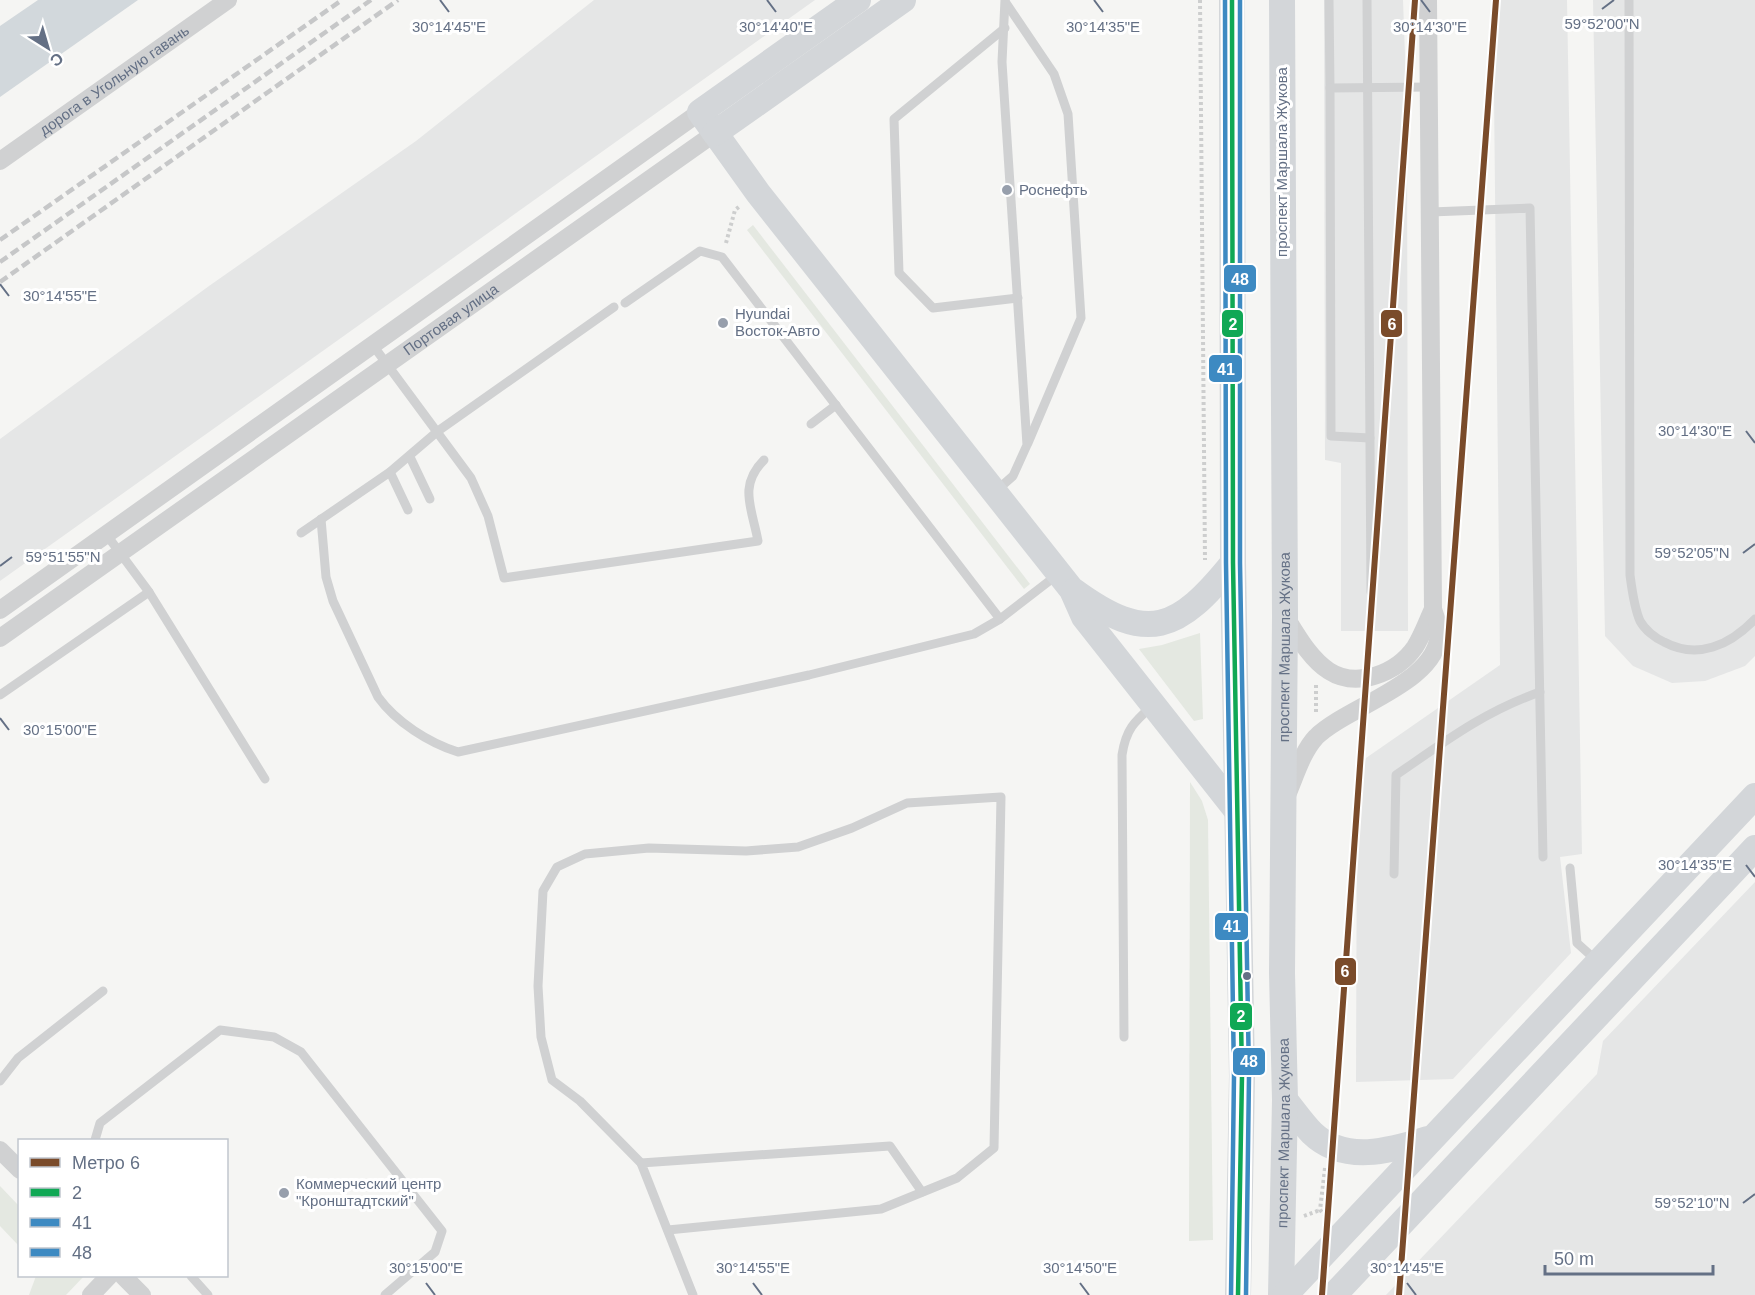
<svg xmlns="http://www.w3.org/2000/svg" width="1755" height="1295" font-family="Helvetica,sans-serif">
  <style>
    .built { fill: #e5e6e6 }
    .green { fill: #e4e8e1 }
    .water { fill: #d2d8dc }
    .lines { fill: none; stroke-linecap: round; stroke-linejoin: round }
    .path { stroke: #cdcece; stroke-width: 4; stroke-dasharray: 3 3; stroke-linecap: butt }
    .lane { stroke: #d0d1d2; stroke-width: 9 }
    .street { stroke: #d0d1d2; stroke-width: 18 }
    .secondary { stroke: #d3d6d9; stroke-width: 26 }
    .rail { stroke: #c6c7c8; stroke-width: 4.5; stroke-dasharray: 9 4.5; stroke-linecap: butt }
    .bus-1-casing { stroke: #fff; stroke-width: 9 }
    .bus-2-casing { stroke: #fff; stroke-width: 9 }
    .bus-3-casing { stroke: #fff; stroke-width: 9 }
    .bus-1 { stroke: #10a855; stroke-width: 4.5 }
    .bus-2 { stroke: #3d8ac2; stroke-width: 4.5 }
    .bus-3 { stroke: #3d8ac2; stroke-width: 4.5 }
    .metro-1-casing { stroke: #fff; stroke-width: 10 }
    .metro-1 { stroke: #7a4b2a; stroke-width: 6 }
    .ticks { fill: none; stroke: #647085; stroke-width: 2 }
    .poi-dot { fill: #979fac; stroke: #fff; stroke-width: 2 }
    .bus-dot { fill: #647085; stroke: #fff; stroke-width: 2 }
    .labels { text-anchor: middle; stroke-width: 6; stroke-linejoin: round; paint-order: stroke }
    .street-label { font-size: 15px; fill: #647085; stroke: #fff }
    .poi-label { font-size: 15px; fill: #647085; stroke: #fff; text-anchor: start }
    .ticks-label { font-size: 15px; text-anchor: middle; fill: #647085; stroke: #fff; stroke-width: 6; stroke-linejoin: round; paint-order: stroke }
    .line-badge { stroke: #fff; stroke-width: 2 }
    .badge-label { font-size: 16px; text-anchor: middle; font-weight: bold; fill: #fff }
  </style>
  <rect width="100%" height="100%" fill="#f5f5f3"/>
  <g class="built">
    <polygon points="594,0 815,0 0,581 0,439 209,286 416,141"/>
    <polygon points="1324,0 1403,0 1407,111 1408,631 1341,631 1341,463 1325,460"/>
    <polygon points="1493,0 1567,0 1582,854 1560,857 1571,953 1453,1079 1356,1082 1357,782 1366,758 1500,665"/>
    <polygon points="1593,0 1755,0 1755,656 1745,666 1705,681 1672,683 1633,666 1605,636"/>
    <polygon points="1755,882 1755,1295 1386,1295 1597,1074 1603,1041"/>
  </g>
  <g class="green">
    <polygon points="753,225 1030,584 1024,589 747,230"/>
    <polygon points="1200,633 1203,719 1194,721 1139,649 1162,645"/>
    <polygon points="1190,782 1202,801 1208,820 1213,1240 1189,1241"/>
    <polygon points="0,1186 19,1206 19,1246 0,1226"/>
    <polygon points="36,1276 84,1276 66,1295 29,1295"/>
  </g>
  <polygon class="water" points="38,0 138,0 0,97 0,26"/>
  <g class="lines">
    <g class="path">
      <polyline points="1200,0 1205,560"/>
      <polyline points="726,243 735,210 740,206"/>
      <polyline points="1316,685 1316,713"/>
      <polyline points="1325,1168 1320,1210 1327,1217"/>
      <polyline points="1304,1216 1320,1210"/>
    </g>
    <g class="lane">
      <polyline points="1329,0 1330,88"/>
      <polyline points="1367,0 1371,592"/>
      <path d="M1629,0l1,575c2,15 4,32 10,46 5,9 15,17 24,21 34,18 66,3 91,-23"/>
      <polyline points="1006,3 1054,74 1068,114 1081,318 1028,443"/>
      <polyline points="1005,28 894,119 899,273 933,308 1018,298"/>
      <polyline points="1431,212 1530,208 1543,857"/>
      <polyline points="625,303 700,251 722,257 1000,619 1057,575"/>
      <path d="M372,344l99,134 17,38 16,62 254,-37c-6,-33 -20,-55 6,-81"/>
      <polyline points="811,424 836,405"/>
      <polyline points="1370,438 1331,436 1330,88 1430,87"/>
      <polyline points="410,457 430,499"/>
      <polyline points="390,472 408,510"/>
      <polyline points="997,490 1013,476 1027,445 1002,62 1005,0"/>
      <path d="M321,519l5,58 7,24 45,96c18,25 51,46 80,55l351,-77 165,-41 26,-15"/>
      <polyline points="301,533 390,472 438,431 614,307"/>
      <polyline points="106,534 149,592 265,779"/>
      <polyline points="0,695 149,592"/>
      <polyline points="1570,868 1577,943 1597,961"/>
      <path d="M1394,874l2,-99c48,-33 89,-64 144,-83"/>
      <path d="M1124,1037l-2,-282c4,-26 12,-33 31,-50"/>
      <polyline points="0,1081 18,1058 103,991"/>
      <polyline points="95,1140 100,1123 220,1030 274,1037 301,1052 442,1231 435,1252 385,1295"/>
      <polyline points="641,1163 580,1101 552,1080 541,1037 538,986 543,891 557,867 585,854 649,848 746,851 798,847 852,828 907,803 1001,797 994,1148 957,1178 881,1209 668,1230"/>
      <polyline points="191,1276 208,1295"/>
      <polyline points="693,1295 641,1163 890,1146 922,1192"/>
    </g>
    <g class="street">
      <path id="s1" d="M0,161l228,-161"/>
      <polyline points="0,610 700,112"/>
      <path d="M1285,616c12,19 25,43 44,55 28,18 68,2 86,-24 7,-11 12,-25 18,-38"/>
      <path id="s2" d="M0,638l715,-505"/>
      <path d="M1287,795c8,-18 15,-43 29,-58 31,-31 123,-54 123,-105 0,-7 -4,-16 -6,-23l-5,-609"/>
      <polyline points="0,1150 20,1170"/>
      <polyline points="123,1276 142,1295"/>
      <polyline points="91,1295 109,1276"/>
    </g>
    <g class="secondary">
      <polyline points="858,0 700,112 758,193 1072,590 1084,617 1237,811"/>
      <polyline points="1232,0 1233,563 1242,1076 1238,1295"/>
      <polyline points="715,133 903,0"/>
      <path d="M1074,591c74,54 104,40 159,-28"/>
      <path d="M1285,1100c9,11 17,23 27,33 32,31 78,18 116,6"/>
      <path id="s3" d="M1281,1295l4,-195 -3,-127 3,-357 -3,-616"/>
      <polyline points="1285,1295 1755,796"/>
      <polyline points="1334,1295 1755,848"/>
    </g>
    <g class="rail">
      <polyline points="0,240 342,0"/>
      <polyline points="0,262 371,0"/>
      <polyline points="0,282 398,0"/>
    </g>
    <g class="bus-1-casing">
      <polyline id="bus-1" points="1232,0 1233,563 1242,1076 1238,1295"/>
    </g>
    <g class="bus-2-casing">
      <polyline id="bus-2" points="1225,0 1226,563 1234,1076 1231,1295"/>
    </g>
    <g class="bus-3-casing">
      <polyline id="bus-3" points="1240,0 1240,563 1249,1076 1246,1295"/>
    </g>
    <use href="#bus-1" class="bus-1"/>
    <use href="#bus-2" class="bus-2"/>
    <use href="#bus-3" class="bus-3"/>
    <g class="metro-1-casing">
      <g id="metro-1">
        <polyline points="1322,1295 1415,0"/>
        <polyline points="1399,1295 1496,0"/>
      </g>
    </g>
    <use href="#metro-1" class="metro-1"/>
  </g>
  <path class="ticks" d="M440,0l9,12M767,0l9,12M1094,0l9,12M1421,0l9,12M1602,9l12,-9M0,284l9,12M1746,431l9,12M1743,553l12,-9M0,566l12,-9M0,718l9,12M1746,865l9,12M1743,1203l12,-9M426,1283l9,12M753,1283l9,12M1080,1283l9,12M1407,1283l9,12"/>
  <g class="poi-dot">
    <circle cx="1007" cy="190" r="6"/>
    <circle cx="723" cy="323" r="6"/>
    <circle cx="284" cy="1193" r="6"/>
  </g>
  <circle class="bus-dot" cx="1247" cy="976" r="5"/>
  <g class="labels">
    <g class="street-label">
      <text dy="5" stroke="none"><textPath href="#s1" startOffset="140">дорога в Угольную гавань</textPath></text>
      <text transform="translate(1282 162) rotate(-90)" y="5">проспект Маршала Жукова</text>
      <text dy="5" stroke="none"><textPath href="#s2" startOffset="552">Портовая улица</textPath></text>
      <text dy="5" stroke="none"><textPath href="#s3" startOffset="648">проспект Маршала Жукова</textPath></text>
      <text dy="5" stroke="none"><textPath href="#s3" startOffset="162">проспект Маршала Жукова</textPath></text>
    </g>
    <g class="poi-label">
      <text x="1019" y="195">Роснефть</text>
      <text x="735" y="319">Hyundai<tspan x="735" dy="17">Восток-Авто</tspan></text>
      <text x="296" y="1189">Коммерческий центр<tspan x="296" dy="17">"Кронштадтский"</tspan></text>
    </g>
  </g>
  <g class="ticks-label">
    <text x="1602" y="29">59°52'00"N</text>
    <text x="449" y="32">30°14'45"E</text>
    <text x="776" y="32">30°14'40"E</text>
    <text x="1430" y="32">30°14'30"E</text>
    <text x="1103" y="32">30°14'35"E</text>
    <text x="60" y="301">30°14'55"E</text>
    <text x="1695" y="436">30°14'30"E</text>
    <text x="1692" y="558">59°52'05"N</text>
    <text x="63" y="562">59°51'55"N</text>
    <text x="60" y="735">30°15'00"E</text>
    <text x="1695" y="870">30°14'35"E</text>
    <text x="1692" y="1208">59°52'10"N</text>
    <text x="426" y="1273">30°15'00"E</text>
    <text x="753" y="1273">30°14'55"E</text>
    <text x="1080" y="1273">30°14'50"E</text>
    <text x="1407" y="1273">30°14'45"E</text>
  </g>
  <g class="line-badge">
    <rect x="1223" y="264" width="34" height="29" rx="6" fill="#3d8ac2"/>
    <rect x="1380" y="309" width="23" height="29" rx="6" fill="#7a4b2a"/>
    <rect x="1221" y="309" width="23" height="29" rx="6" fill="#10a855"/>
    <rect x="1208" y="354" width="35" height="29" rx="6" fill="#3d8ac2"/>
    <rect x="1214" y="912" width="35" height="29" rx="6" fill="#3d8ac2"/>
    <rect x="1334" y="957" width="23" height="29" rx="6" fill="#7a4b2a"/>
    <rect x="1229" y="1002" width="24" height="29" rx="6" fill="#10a855"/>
    <rect x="1232" y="1047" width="34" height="29" rx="6" fill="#3d8ac2"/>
  </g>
  <g class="badge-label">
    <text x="1240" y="285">48</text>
    <text x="1392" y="330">6</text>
    <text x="1233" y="330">2</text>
    <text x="1226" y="375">41</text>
    <text x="1232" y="932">41</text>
    <text x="1345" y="977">6</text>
    <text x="1241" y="1022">2</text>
    <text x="1249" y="1067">48</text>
  </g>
  <rect x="18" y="1139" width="210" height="138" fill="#ffffff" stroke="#c1c6ce" stroke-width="1.5"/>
  <rect x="30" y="1158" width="30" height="9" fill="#7a4b2a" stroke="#c1c6ce" stroke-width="1.5"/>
  <text x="72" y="1169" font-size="18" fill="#647085">Метро 6</text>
  <rect x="30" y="1188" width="30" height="9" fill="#10a855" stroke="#c1c6ce" stroke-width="1.5"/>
  <text x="72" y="1199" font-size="18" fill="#647085">2</text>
  <rect x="30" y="1218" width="30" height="9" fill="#3d8ac2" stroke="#c1c6ce" stroke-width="1.5"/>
  <text x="72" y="1229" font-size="18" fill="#647085">41</text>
  <rect x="30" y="1248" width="30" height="9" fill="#3d8ac2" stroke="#c1c6ce" stroke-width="1.5"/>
  <text x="72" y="1259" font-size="18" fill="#647085">48</text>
  <g transform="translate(48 48) rotate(143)" stroke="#ffffff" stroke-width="4.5" paint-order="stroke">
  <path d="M0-4.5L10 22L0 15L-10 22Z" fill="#647085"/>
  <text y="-9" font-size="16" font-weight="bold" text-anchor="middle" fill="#647085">С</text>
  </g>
  <path d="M1545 1265v9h168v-9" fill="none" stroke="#647085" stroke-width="3"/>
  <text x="1554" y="1265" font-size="18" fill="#647085" stroke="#ffffff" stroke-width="4.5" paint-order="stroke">50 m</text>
</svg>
